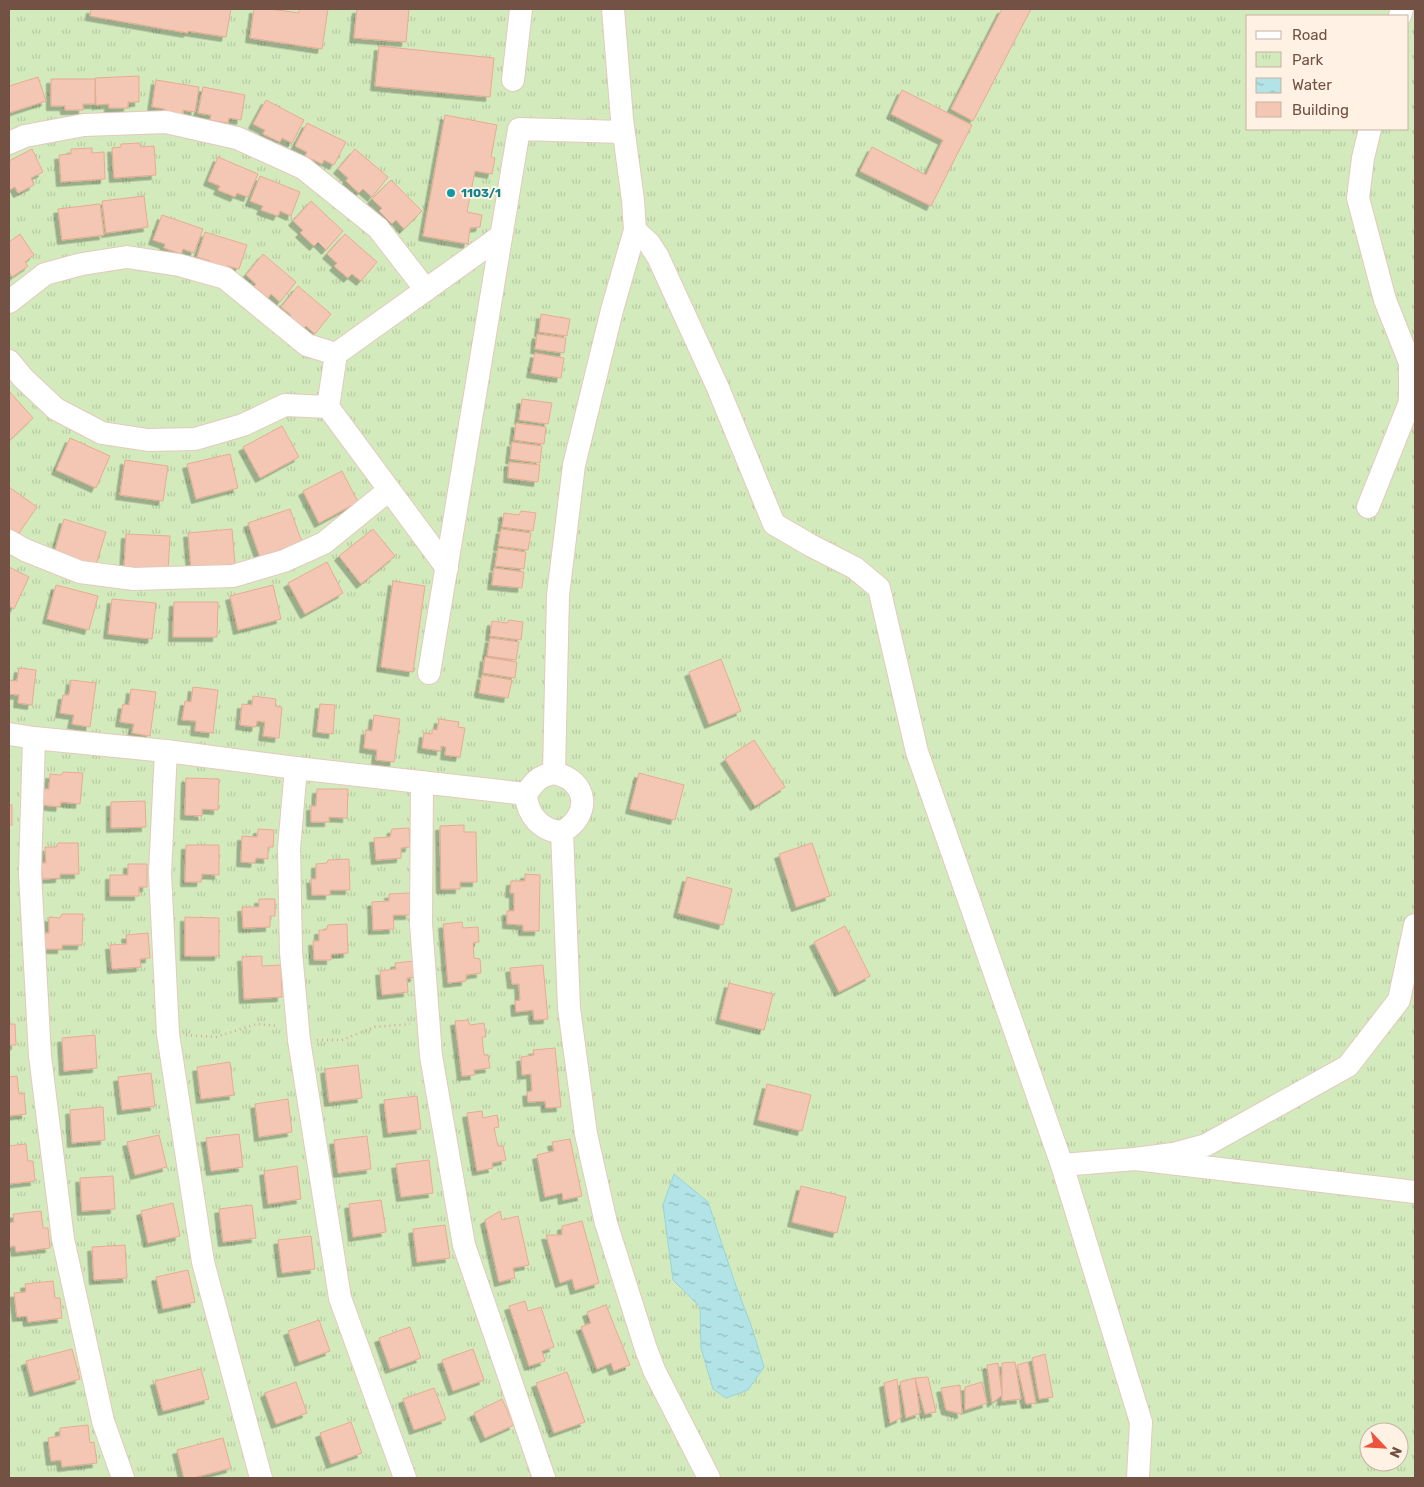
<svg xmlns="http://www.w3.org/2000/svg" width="1424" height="1487" font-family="Rubik,sans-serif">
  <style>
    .park { fill: url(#park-tufts); fill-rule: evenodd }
    .water { fill: url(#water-ripples); stroke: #97d5d9 }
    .building { fill: #f4c7b4; stroke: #e7ab93; filter: url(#shadow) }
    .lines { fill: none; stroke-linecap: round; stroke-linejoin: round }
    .minor-casing { stroke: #e3cabc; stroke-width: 24 }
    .path { stroke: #d8aa98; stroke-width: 2.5; stroke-dasharray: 1 4; stroke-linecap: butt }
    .minor { stroke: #fff; stroke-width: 22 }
    .culture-dot { fill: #0f9aa8; stroke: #fff2e4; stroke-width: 2 }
    .labels { text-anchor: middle; stroke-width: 4; stroke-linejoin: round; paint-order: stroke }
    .culture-label { font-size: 12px; font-weight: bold; fill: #0d838f; stroke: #fff2e4; text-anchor: start }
  </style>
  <defs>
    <pattern id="park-tufts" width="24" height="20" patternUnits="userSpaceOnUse" patternTransform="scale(1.25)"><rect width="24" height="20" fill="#d3eabc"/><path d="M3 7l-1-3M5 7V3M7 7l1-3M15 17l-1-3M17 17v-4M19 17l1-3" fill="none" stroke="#b8caa3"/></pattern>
    <pattern id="water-ripples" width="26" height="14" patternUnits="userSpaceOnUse" patternTransform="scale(1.25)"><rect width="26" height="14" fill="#b2e4e7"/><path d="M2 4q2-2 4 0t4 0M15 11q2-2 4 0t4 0" fill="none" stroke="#95bbbd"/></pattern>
    <filter id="shadow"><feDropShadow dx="-4.5" dy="4.5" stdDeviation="0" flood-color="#0004"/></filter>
  </defs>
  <rect width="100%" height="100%" fill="#fdeedd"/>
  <path class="park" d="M9,9h1406v1469h-1406zM1248,16h160v113h-160zM1369,1432h30v30h-30z"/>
  <polygon class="water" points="674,1174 708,1202 736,1286 751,1325 764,1367 748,1390 726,1398 713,1389 701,1348 700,1307 673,1280 663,1205"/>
  <g class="building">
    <polygon points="91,9 231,9 226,37 188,31 188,33 90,16"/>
    <polygon points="254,9 270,9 299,13 299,9 328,9 322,49 250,38"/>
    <polygon points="357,9 409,9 406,42 354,38"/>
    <polygon points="1002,9 1031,9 973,121 951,109"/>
    <polygon points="379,46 494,58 490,97 375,86"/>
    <polygon points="139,76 139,102 128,102 128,108 109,108 109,104 96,105 95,78"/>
    <polygon points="38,77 46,101 9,113 9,86"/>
    <polygon points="51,79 95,79 95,104 83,104 83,110 65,110 65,106 51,106"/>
    <polygon points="156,80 199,87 195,112 183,110 183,115 165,113 165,109 152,107"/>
    <polygon points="203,87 245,95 241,120 229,118 228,123 210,120 211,115 198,113"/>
    <polygon points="902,90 972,125 931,206 860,171 872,147 926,175 943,140 891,114"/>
    <polygon points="266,100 304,120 292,143 282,138 280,142 263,134 265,130 253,124"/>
    <polygon points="445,115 497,125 491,157 495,158 492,174 475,171 467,212 482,215 480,227 470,228 468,244 423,236"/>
    <polygon points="307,123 346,142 334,165 324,160 322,164 305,156 307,152 295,146"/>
    <polygon points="139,143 141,147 154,146 156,175 114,178 112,148 121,147 121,144"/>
    <polygon points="92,148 92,153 104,152 105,179 61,182 59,155 71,154 71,149"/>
    <polygon points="32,149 43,172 31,178 34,185 18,193 15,187 9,190 9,161"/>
    <polygon points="355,149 388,177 372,197 363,189 359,193 346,181 348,178 338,169"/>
    <polygon points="218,157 258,174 248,197 237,193 235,197 218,190 220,186 208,181"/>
    <polygon points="260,176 300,192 291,216 280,211 278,216 261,210 263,206 250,201"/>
    <polygon points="391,180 422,211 404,229 396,220 392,224 379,211 382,208 372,199"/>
    <polygon points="144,196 148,227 106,233 102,201"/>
    <polygon points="311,201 343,231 326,250 318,242 314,246 300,233 303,230 293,221"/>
    <polygon points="100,204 104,235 62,240 58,209"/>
    <polygon points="162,215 203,229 194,253 183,249 181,254 164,248 165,244 153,240"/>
    <polygon points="205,232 247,245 239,269 227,266 226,271 208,265 210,261 197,257"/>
    <polygon points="20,234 34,255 25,262 28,266 12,277 10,273 9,274 9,242"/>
    <polygon points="345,234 377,262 361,281 352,274 348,278 334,266 337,263 327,254"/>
    <polygon points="263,254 296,282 280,302 271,294 268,298 254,287 256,284 246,275"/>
    <polygon points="298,286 331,314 315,334 306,326 302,330 289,318 291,315 281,307"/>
    <polygon points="541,314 570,319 567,336 539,332"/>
    <polygon points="537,334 566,338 564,353 535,349"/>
    <polygon points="535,353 564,358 561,378 531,373"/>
    <polygon points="9,391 33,418 9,441"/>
    <polygon points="522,399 552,403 548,424 519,420"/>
    <polygon points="516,423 546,427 544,444 514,440"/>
    <polygon points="282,426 299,457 260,478 243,447"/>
    <polygon points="70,438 110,456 96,488 56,470"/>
    <polygon points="512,442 542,446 540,463 510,459"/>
    <polygon points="230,454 238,488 196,499 187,464"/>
    <polygon points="125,460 168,466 163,501 120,495"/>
    <polygon points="509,462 540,465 538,482 508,478"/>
    <polygon points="342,471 358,502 319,523 303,491"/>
    <polygon points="9,487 37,507 17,536 9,530"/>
    <polygon points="290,509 302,542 260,557 248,523"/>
    <polygon points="521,511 536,513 533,531 502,527 504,513 519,515"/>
    <polygon points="64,519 106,532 96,565 54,553"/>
    <polygon points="232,529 235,564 191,568 188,533"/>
    <polygon points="373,529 395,556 361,584 339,556"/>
    <polygon points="501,529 531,533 528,550 498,546"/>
    <polygon points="126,534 170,536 168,571 124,569"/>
    <polygon points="498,548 526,552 524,569 495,566"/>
    <polygon points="327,562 343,593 305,614 288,583"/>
    <polygon points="9,567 29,577 14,609 9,606"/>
    <polygon points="494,568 524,572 522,588 492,585"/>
    <polygon points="393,581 425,586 413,672 381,667"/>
    <polygon points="56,585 98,596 89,630 47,619"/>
    <polygon points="273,585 281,619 238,630 230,596"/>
    <polygon points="112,599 156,603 152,639 108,634"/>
    <polygon points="174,602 218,602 217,637 173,637"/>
    <polygon points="509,620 523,622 521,640 490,636 492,621 507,623"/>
    <polygon points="490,638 519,642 516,660 487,656"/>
    <polygon points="485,657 517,662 515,678 483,673"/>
    <polygon points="721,659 741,711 709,724 689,672"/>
    <polygon points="19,668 36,670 32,705 18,703 19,695 9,694 9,680 17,681"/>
    <polygon points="482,675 512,680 508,698 479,693"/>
    <polygon points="71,680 96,683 90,727 72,724 74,715 60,713 63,695 69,695"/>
    <polygon points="193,687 218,690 213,733 195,731 196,721 182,720 185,701 191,702"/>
    <polygon points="131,689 156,692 150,736 132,733 134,724 120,722 123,704 129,705"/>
    <polygon points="253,696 276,699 275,706 282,707 279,738 263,736 265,722 257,721 256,727 240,725 242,704 252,705"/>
    <polygon points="320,704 335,705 333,734 317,732"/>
    <polygon points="374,715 400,719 394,762 376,760 377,750 364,748 366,730 372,731"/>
    <polygon points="439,719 459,722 458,727 465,728 460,757 445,755 446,747 441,746 441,751 422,748 424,733 432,734 432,729 437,730"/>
    <polygon points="754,740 785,787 755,806 725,759"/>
    <polygon points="63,772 83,773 80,804 61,802 60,807 42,805 44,789 49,789 50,774 61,775"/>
    <polygon points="639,773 684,785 675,820 630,809"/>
    <polygon points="186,778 219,779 218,810 202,809 202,816 185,815"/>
    <polygon points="317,789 348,789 347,818 329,817 329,822 311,822 311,806 316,806"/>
    <polygon points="145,801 146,827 111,828 111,802"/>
    <rect x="9" y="805" width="3" height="20"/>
    <polygon points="464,825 464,832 476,832 477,882 460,882 460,889 441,889 440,826"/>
    <polygon points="409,828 410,847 401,848 401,858 376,860 374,838 390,837 392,829"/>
    <polygon points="258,829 274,830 273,847 268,847 268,859 256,858 255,863 241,862 242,836 257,837"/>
    <polygon points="58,843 78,843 79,874 60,874 60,878 42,879 41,863 46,863 45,847 56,847"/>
    <polygon points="812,843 830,896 796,907 779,854"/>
    <polygon points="186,845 219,845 219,875 202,874 201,882 185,882"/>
    <polygon points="349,859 350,890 330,890 330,895 312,895 311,879 316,879 316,864 327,863 328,860"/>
    <polygon points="128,864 147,864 147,887 139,887 139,896 110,896 110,875 128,875"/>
    <polygon points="525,874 540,875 539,931 523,931 523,925 507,924 507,911 514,911 514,893 510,893 511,881 525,881"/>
    <polygon points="687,877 732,889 723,925 678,913"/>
    <polygon points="410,893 410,915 393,915 394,929 373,930 372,902 389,901 389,894"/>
    <polygon points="259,899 275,899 275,916 270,916 270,927 243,928 242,907 259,907"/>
    <polygon points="62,914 83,914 82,945 62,945 62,949 44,949 45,933 49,933 49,917 60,918"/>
    <polygon points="185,917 219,918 219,956 185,956"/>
    <polygon points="462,922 463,928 478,927 479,942 473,943 474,958 480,959 481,973 466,975 466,981 448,983 443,924"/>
    <polygon points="347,924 348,953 331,954 331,960 314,960 313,941 319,941 319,930 326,930 328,925"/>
    <polygon points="845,926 870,976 839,992 814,942"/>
    <polygon points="148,933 150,958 140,959 141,967 112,969 110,945 127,944 126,935"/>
    <polygon points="262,956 262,966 281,965 282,997 244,999 242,957"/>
    <polygon points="414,961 415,977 407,978 408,992 382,995 380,971 396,969 395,963"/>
    <polygon points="543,965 548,1019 534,1020 533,1010 516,1012 515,1001 520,1000 519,984 512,984 510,968"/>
    <polygon points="729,983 773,994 764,1030 720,1019"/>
    <polygon points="9,1007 10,1024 15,1024 16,1045 9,1045"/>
    <polygon points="468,1020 470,1025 484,1023 486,1037 482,1037 484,1055 488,1055 490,1068 474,1070 475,1075 462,1076 455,1021"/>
    <polygon points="95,1035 97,1068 64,1071 62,1038"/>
    <polygon points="555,1048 561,1107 546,1108 545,1101 528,1102 527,1092 532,1091 531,1074 522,1075 521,1057 534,1055 533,1050"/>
    <polygon points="230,1062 234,1095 201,1099 197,1067"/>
    <polygon points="358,1065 362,1098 329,1102 325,1069"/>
    <polygon points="151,1073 155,1106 122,1110 118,1077"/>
    <polygon points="17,1076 19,1094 24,1093 26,1114 9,1116 9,1077"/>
    <polygon points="767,1084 811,1095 802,1131 758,1120"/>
    <polygon points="417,1096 421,1129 388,1133 384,1100"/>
    <polygon points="288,1099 292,1132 259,1137 255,1104"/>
    <polygon points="103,1107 105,1140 72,1143 70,1110"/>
    <polygon points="482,1111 483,1118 497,1115 499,1127 494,1128 498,1146 503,1146 506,1160 492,1163 493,1168 477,1171 467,1113"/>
    <polygon points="239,1134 243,1167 211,1171 206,1138"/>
    <polygon points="159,1135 167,1167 135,1175 127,1142"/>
    <polygon points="367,1136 371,1169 338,1173 334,1140"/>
    <polygon points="570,1139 582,1196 563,1200 562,1193 545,1197 537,1155 554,1151 552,1142"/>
    <polygon points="26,1144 28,1161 33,1161 35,1181 9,1184 9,1146"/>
    <polygon points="429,1160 433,1193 401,1197 396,1164"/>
    <polygon points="297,1166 301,1199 268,1204 264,1171"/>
    <polygon points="113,1176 115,1209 82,1211 80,1178"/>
    <polygon points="801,1186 846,1197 837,1233 792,1222"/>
    <polygon points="381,1200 386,1232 353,1237 349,1204"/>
    <polygon points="173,1203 180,1236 148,1243 141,1211"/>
    <polygon points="252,1205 256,1238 223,1242 219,1209"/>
    <polygon points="41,1211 43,1228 48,1228 50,1248 16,1252 15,1246 9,1247 9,1223 14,1222 13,1214"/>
    <polygon points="500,1211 502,1220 518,1216 529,1265 513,1268 515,1278 499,1282 485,1220"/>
    <polygon points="582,1221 599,1283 575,1290 572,1279 560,1283 546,1235 562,1235 562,1226"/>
    <polygon points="445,1225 450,1258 417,1262 413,1229"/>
    <polygon points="311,1236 315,1269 282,1273 278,1240"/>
    <polygon points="125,1245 127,1278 94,1280 92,1247"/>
    <polygon points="188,1270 195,1302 163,1309 156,1277"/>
    <polygon points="53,1281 55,1298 60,1298 62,1318 28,1322 27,1316 17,1317 14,1293 26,1292 25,1284"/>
    <polygon points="525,1301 528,1311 541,1307 554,1347 542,1351 545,1361 529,1366 509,1306"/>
    <polygon points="606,1305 630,1365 614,1371 611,1363 597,1369 581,1327 591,1323 587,1312"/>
    <polygon points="319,1320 330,1351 299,1362 288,1331"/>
    <polygon points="410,1327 421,1358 390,1369 379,1338"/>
    <polygon points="72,1349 80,1379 34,1392 26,1361"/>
    <polygon points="473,1349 484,1380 453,1391 442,1360"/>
    <polygon points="1045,1354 1053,1397 1039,1399 1032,1358"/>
    <polygon points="1015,1362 1021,1399 1002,1401 1002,1363"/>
    <polygon points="1028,1362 1036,1403 1026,1404 1017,1365"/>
    <polygon points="998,1363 1002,1395 992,1403 987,1365"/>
    <polygon points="201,1369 209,1399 163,1411 155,1381"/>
    <polygon points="567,1372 585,1422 554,1433 536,1383"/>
    <polygon points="928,1377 936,1412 925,1414 915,1378"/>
    <polygon points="915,1378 920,1413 906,1418 900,1382"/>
    <polygon points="897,1379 901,1418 890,1423 884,1383"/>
    <polygon points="296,1382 307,1413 276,1424 265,1393"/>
    <polygon points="982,1382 987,1403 965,1410 965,1387"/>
    <polygon points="960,1385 962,1414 946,1410 941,1388"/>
    <polygon points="434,1388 446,1419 414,1430 403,1399"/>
    <polygon points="502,1399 514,1425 485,1438 474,1413"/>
    <polygon points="351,1422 362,1453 331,1464 320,1433"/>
    <polygon points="88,1425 90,1443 94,1442 97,1463 62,1467 61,1460 51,1461 48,1438 60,1436 60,1428"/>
    <polygon points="223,1438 231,1468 193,1478 184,1478 177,1450"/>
  </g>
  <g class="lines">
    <g class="minor-casing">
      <g id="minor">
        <polyline points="1400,16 1402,9"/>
        <polyline points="513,80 521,9"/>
        <polyline points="9,143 25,136 84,125 166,122 237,138 303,168 378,228 426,290"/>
        <polyline points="635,230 649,243 658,257 718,388 774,524 810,545 855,568 879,588 917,752 1062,1165 1141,1422 1138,1478"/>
        <polyline points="9,302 45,274 82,264 127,257 179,265 225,278 307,345 336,354"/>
        <polyline points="9,361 23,378 56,409 102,433 148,440 195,439 243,425 285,405 328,407"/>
        <polyline points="1368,507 1410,402 1410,363 1385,300 1358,198 1363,158 1370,129"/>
        <polyline points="9,541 25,550 80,572 134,579 233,576 284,561 324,543 389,490"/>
        <polyline points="447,568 328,407 336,354 501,236"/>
        <polyline points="429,673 519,129 623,132"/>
        <polyline points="9,734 34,738"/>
        <path d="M554,773c34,7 38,42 8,59l7,176 17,126 20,89 40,126 8,21 55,108"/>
        <polyline points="422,782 421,924 431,1056 464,1245 544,1478"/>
        <path d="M562,832c-21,-1 -35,-17 -36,-38 8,-12 13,-18 28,-21l4,-178 16,-130 38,-155 23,-80 -2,-30 -11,-81 -9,-110"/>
        <polyline points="1135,1159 1173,1154 1206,1145 1348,1066 1399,1000 1415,925"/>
        <polyline points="1062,1165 1135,1159 1415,1192"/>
        <polyline points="123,1478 103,1421 63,1239 40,1056 30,873 34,738 166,751"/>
        <polyline points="261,1478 203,1262 168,1034 160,873 166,751 296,768"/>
        <polyline points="405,1478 340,1298 299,1040 291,952 289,848 296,768 526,794"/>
      </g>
    </g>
    <g class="path">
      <polyline points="186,1035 216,1037 256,1024 278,1026"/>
      <polyline points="317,1040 342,1040 375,1027 410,1024"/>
    </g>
    <use href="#minor" class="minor"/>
  </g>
  <circle class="culture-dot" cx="451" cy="193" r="5"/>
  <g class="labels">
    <g class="culture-label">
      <text x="461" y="197">1103/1</text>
    </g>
  </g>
  <rect width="1424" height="1487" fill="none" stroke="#735145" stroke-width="20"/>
  <rect x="1246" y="15" width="162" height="115" fill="#fff2e4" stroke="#c7b2a4"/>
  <rect x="1256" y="31" width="25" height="8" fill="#ffffff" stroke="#c7b2a4"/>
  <text x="1292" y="40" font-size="15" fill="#735145">Road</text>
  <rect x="1256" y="52" width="25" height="15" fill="url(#park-tufts)" stroke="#c7b2a4"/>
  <text x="1292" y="65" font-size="15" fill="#735145">Park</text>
  <rect x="1256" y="78" width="25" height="15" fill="url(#water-ripples)" stroke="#c7b2a4"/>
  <text x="1292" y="90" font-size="15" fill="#735145">Water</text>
  <rect x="1256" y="102" width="25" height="15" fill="#f4c7b4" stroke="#c7b2a4"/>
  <text x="1292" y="115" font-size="15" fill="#735145">Building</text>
  <g transform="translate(1384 1447) rotate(115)"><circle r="24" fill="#fff2e4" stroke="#c7b2a4"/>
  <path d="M0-4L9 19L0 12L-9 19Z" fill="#ee523b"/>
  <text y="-8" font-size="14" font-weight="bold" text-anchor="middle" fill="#735145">N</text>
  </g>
</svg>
